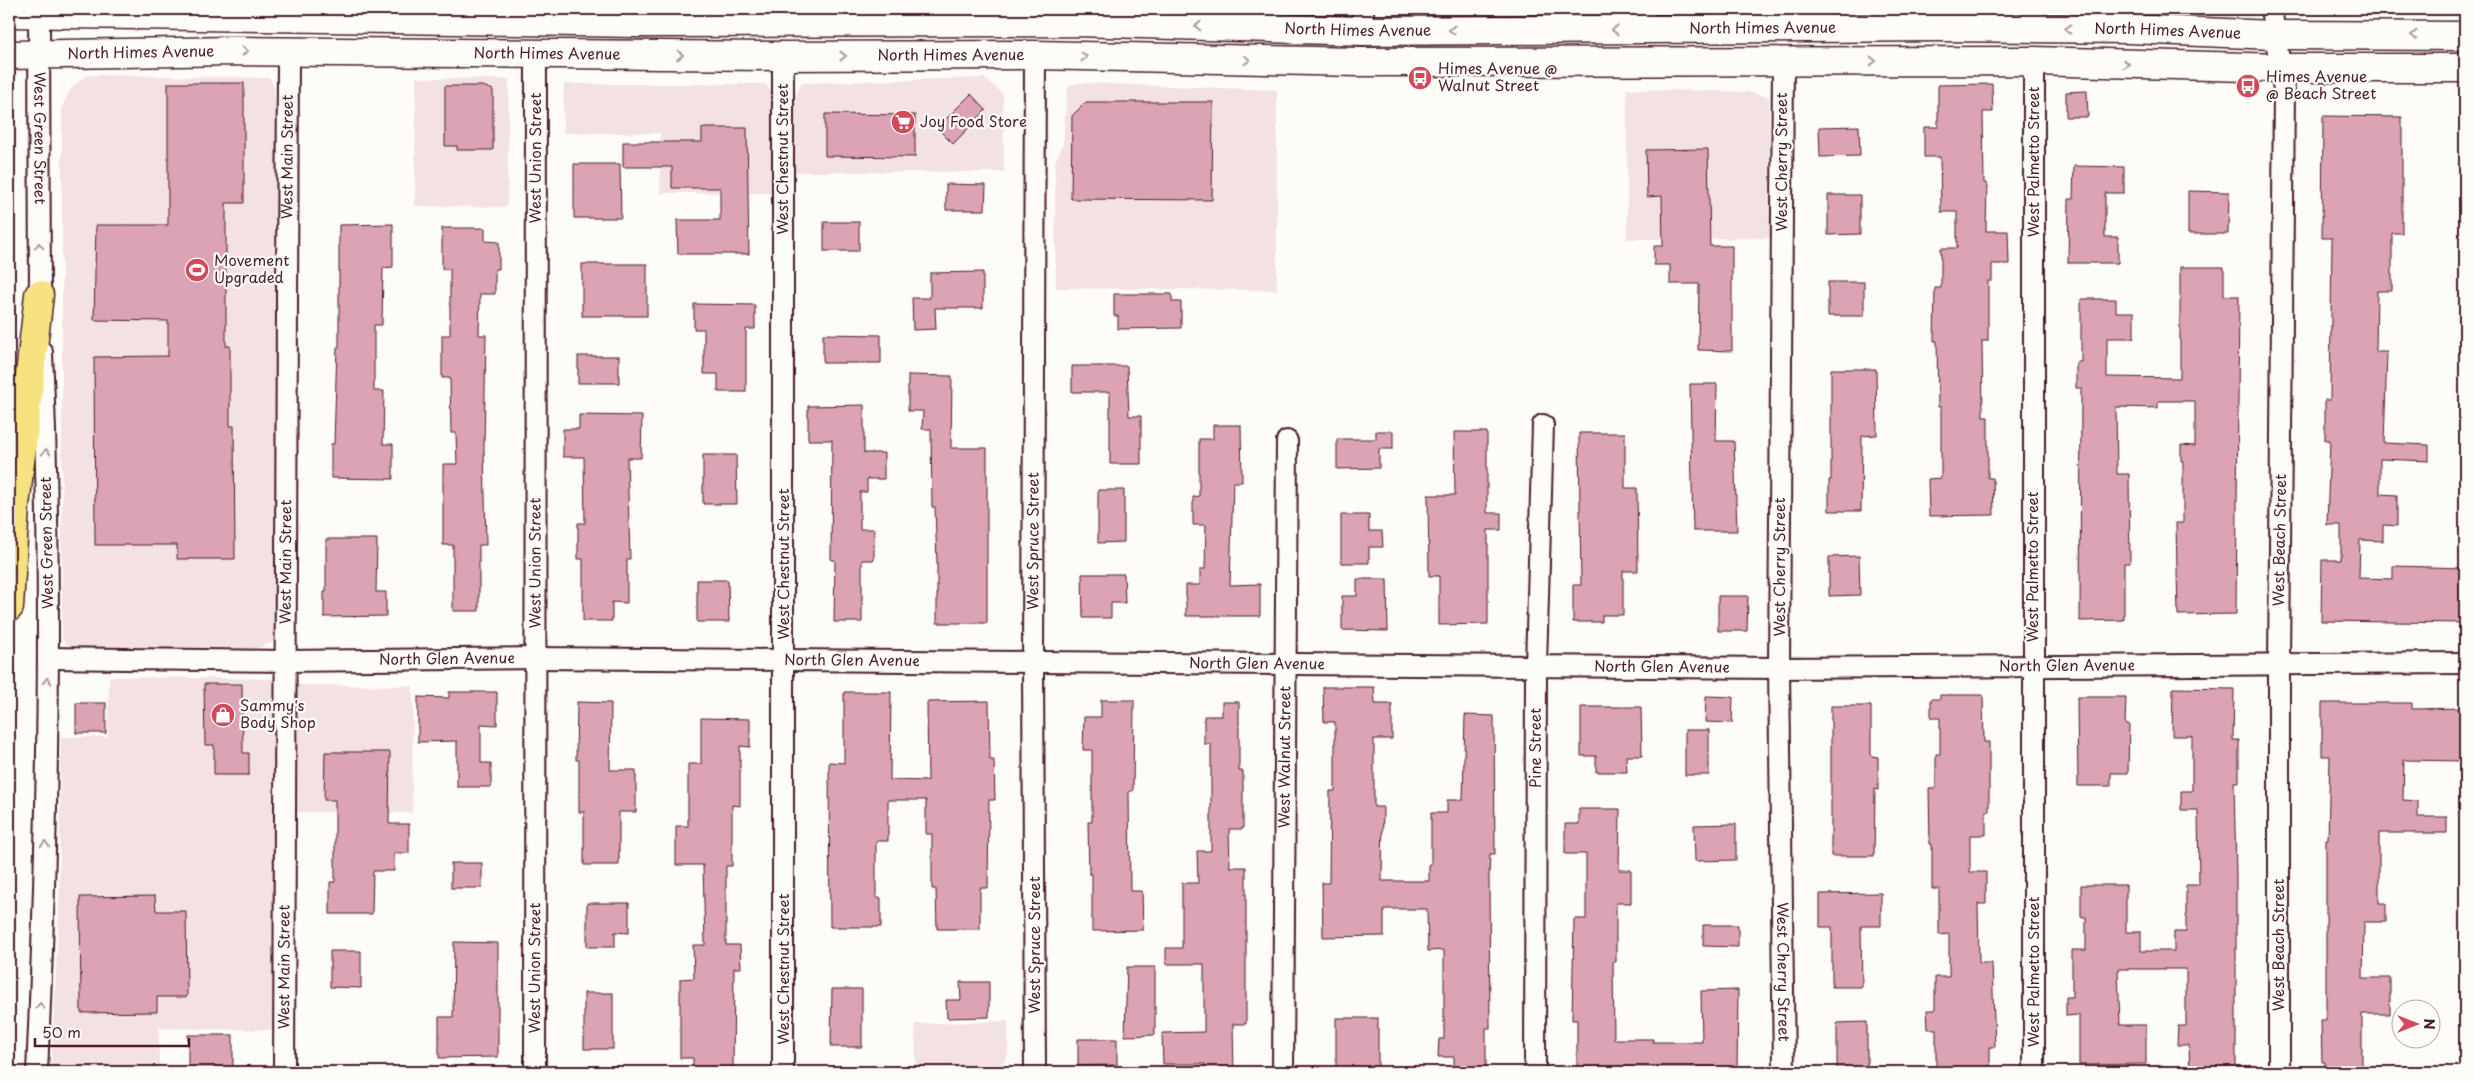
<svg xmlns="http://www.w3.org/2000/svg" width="2474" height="1081" font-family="'Playpen Sans',sans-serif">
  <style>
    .built { fill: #f3e1e3 }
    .building { fill: #dba3b4; stroke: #4a1f2b }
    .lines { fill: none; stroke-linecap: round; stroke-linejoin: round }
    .street-casing { stroke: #4a1f2b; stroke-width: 24 }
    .secondary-casing { stroke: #4a1f2b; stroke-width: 31 }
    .highway-casing { stroke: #4a1f2b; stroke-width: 31 }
    .street { stroke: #fdfcf7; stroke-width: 20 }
    .secondary { stroke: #fdfcf7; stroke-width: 28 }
    .highway { stroke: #f7e281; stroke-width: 28 }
    .oneway { stroke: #ac999b }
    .labels { text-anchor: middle; stroke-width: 4.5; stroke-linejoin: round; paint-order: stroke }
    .street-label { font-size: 15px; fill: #4a1f2b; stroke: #fdfcf7 }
    .poi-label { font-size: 15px; fill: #4a1f2b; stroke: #fdfcf7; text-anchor: start }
  </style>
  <rect width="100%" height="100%" fill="#fdfcf7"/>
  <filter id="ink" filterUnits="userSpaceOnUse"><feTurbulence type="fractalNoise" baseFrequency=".02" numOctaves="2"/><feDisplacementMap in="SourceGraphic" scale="10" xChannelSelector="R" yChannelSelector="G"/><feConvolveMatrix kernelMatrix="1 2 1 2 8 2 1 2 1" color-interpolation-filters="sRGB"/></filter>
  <g filter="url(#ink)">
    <g class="built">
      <polygon points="87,75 270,78 274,89 279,138 278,634 273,642 246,652 132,648 75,650 62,640 62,107 72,87"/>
      <polygon points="416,78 509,79 507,207 415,206"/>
      <polygon points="984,78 1003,94 1004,172 792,172 792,121 795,96 802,83"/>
      <polygon points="1081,83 1277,90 1277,290 1056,288 1055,162 1063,145 1067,90 1071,85"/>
      <polygon points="564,84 765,84 771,91 771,193 660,193 660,133 563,133"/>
      <polygon points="1627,89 1747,92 1769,97 1770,238 1627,239"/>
      <polygon points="109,677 277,679 276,1030 159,1028 159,1072 51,1072 59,910 61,737 108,737"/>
      <polygon points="297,685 413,686 412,813 296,812"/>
      <polygon points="1008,1021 1008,1054 1003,1064 1003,1072 916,1072 915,1024"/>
    </g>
    <g class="building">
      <polygon points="168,83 244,83 244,203 226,203 226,346 230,346 230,426 234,426 235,559 177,559 177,545 95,545 94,357 168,356 168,321 94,320 96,225 168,225"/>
      <polygon points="1992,84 1993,112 1983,112 1984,183 1987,183 1986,231 2008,231 2009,264 1992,264 1992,281 1988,281 1988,341 1982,341 1983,417 1988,417 1988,478 1993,478 1994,515 1929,516 1928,479 1941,478 1941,407 1938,407 1937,341 1934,341 1935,288 1941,288 1941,248 1957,248 1957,212 1941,212 1940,157 1924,157 1924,127 1938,127 1938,85"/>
      <polygon points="445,86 483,86 493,90 493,150 457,150 457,146 445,146"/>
      <polygon points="2087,91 2088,117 2066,117 2066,92"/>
      <polygon points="971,94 986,110 953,144 937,128"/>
      <polygon points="1086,102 1213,102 1212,200 1071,199 1072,116"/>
      <polygon points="825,114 915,115 915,157 825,156"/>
      <polygon points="2323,116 2402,117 2402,233 2392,233 2392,291 2377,291 2376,352 2387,352 2384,443 2429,445 2429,461 2380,459 2380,494 2397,495 2397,526 2383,525 2383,541 2360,540 2359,578 2393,579 2393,566 2465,568 2465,623 2321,621 2322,560 2341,560 2341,525 2327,525 2330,440 2325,440 2325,400 2330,400 2332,238 2322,238"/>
      <polygon points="1859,126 1860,156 1820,157 1819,127"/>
      <polygon points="702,128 747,128 749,254 678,254 677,220 720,220 720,188 672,188 672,167 623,167 623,142 702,142"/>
      <polygon points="1708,149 1710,246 1732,246 1732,351 1698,350 1699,284 1670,284 1670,265 1654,265 1654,246 1663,246 1662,196 1647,197 1646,150"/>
      <polygon points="574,164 620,164 621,218 574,218"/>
      <polygon points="2074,166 2124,167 2124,193 2105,193 2105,237 2118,237 2118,263 2068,263 2069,199 2073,199"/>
      <polygon points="946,184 986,185 985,210 946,210"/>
      <polygon points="2188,191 2229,192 2228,234 2188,234"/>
      <polygon points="1828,195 1860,195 1860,234 1828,235"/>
      <rect x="824" y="222" width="35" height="29"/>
      <polygon points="393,224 393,267 383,268 382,325 374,325 374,391 384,391 383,444 393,444 393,479 331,478 331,444 334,444 337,347 339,347 339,225"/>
      <polygon points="442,228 485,228 485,241 499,242 499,269 495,269 495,294 480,294 479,335 486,335 484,448 486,545 479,545 479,611 453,611 453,545 443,545 443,464 457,464 456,433 451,433 450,378 442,378 442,335 450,335 450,269 442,269"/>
      <rect x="582" y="264" width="65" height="52"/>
      <polygon points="2180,267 2224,267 2224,296 2239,296 2236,614 2178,615 2176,523 2183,523 2183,461 2181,461 2181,445 2195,446 2195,401 2158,401 2158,408 2116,407 2117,474 2129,474 2130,563 2124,563 2124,620 2080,621 2081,388 2076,388 2076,362 2081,362 2081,299 2116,299 2116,312 2134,312 2134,338 2107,338 2107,377 2180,378"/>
      <polygon points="983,272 983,308 935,308 936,329 913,330 912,298 930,298 930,273"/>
      <rect x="1828" y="282" width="36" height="34"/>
      <polygon points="1114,294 1172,294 1172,302 1181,302 1181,328 1118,329 1118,316 1114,316"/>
      <polygon points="694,304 755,305 755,329 746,329 746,392 718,392 718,374 704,374 704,329 694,329"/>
      <polygon points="823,334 881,335 881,363 823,363"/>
      <rect x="578" y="356" width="41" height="27"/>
      <polygon points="1072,366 1127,366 1129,416 1141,416 1141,464 1110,464 1110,392 1072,392"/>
      <polygon points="1831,369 1876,369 1877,435 1862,436 1861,511 1829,511 1829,480 1831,480"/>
      <polygon points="908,375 952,376 951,448 987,448 987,623 937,623 937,563 935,507 932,507 931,429 922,429 923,411 908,411"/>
      <polygon points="1690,384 1717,384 1716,441 1734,441 1737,531 1693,531"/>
      <polygon points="864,405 864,453 884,453 884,479 867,479 867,492 860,492 860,529 874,529 874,560 862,560 862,622 834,622 835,560 831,560 832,440 808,440 808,406"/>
      <polygon points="579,415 642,416 641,458 627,458 630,559 627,559 627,603 612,602 612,621 583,621 583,559 578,559 578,523 585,523 584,457 563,457 563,429 579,429"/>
      <polygon points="1213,425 1241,425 1242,482 1233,482 1230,585 1260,584 1260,616 1186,616 1186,585 1200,585 1200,569 1205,569 1206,525 1193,525 1193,497 1199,496 1199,439 1213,439"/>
      <polygon points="1376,431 1393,431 1393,449 1379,449 1379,468 1337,469 1337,439 1376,439"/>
      <polygon points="1454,432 1487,432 1487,513 1501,513 1501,530 1488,530 1488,624 1439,625 1439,576 1429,576 1428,495 1455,495"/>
      <polygon points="1579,433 1625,433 1625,488 1637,488 1638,571 1623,571 1623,615 1602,615 1602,622 1573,622 1573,585 1581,585"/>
      <polygon points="703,455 736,455 737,504 703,504"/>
      <polygon points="1098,490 1124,490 1124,542 1098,543"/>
      <polygon points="1341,515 1369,515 1369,531 1382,531 1383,547 1369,547 1369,563 1341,563"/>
      <polygon points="326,539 377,539 376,592 386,592 386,616 324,617 324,592 326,592"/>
      <polygon points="1859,556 1860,595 1829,596 1829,557"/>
      <polygon points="1082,574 1124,574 1125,603 1111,603 1111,618 1083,618"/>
      <polygon points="1357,579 1387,579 1388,631 1342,630 1342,596 1357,596"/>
      <polygon points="697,580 728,580 729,622 697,622"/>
      <polygon points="1718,596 1748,596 1747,631 1718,631"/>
      <polygon points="204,684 242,684 243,753 249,753 249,775 214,775 214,745 205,745"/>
      <polygon points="1323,687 1374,687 1375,704 1392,704 1392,739 1374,739 1374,807 1383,807 1382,881 1429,881 1429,864 1431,864 1431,813 1447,813 1447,800 1463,800 1465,715 1494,716 1495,854 1490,854 1489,876 1490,1028 1486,1028 1486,1072 1454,1072 1454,1057 1438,1057 1439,1039 1444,1039 1444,950 1428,951 1427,909 1384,909 1384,936 1323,937 1322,883 1329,883 1330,791 1335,791 1335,722 1324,722"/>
      <polygon points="2173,688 2234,689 2233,740 2239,740 2239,782 2234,782 2236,875 2236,1072 2190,1072 2189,1045 2177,1045 2178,1026 2186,1026 2186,969 2118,969 2120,1025 2146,1025 2146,1064 2079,1065 2079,1015 2066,1016 2066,997 2072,997 2072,950 2086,950 2086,917 2081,917 2081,885 2126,885 2126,932 2141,932 2141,951 2174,951 2174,932 2186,932 2186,885 2199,885 2198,810 2181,810 2181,791 2192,791 2192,736 2172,736"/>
      <polygon points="449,692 497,692 497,725 481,724 481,763 491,763 491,787 457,787 457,741 418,742 418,697 449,698"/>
      <polygon points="844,692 891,692 890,780 928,781 927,702 989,701 990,760 994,760 995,800 989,800 988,888 980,888 980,929 937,929 936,889 932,889 932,834 926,834 926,800 888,800 888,841 876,841 876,898 881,898 881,927 830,927 829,762 844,763"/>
      <polygon points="1940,695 1983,695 1984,742 1989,742 1989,811 1986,811 1986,835 1970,835 1970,872 1986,872 1986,904 1978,904 1979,963 1992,963 1995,1047 1990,1047 1990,1072 1936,1072 1936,1029 1928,1029 1927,1010 1935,1010 1935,977 1949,977 1949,934 1939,935 1939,889 1932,889 1932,844 1930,844 1929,788 1936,788 1936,754 1940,754 1940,718 1931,718 1931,699 1940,699"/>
      <polygon points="1706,696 1733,697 1732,723 1705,722"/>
      <polygon points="2077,697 2126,697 2125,724 2129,724 2128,773 2111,773 2111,786 2078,786"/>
      <polygon points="1101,700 1134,700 1133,791 1129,791 1130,891 1142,891 1143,930 1092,931 1092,874 1089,874 1088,822 1092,822 1092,750 1083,750 1084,717 1101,717"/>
      <polygon points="577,702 611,703 610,770 636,770 636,812 619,812 619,865 584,865 584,812 579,812 579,760 576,760"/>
      <polygon points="1222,702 1239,702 1239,771 1243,771 1243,829 1229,829 1230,867 1246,867 1246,1024 1233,1024 1234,1072 1205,1072 1205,1064 1163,1064 1162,1033 1204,1032 1204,964 1166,964 1166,948 1182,948 1182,883 1198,883 1197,851 1211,851 1211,744 1204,744 1204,716 1222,716"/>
      <rect x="76" y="703" width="30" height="30"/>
      <polygon points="2322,703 2412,703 2412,709 2465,708 2465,761 2404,760 2403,800 2418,801 2418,817 2447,817 2447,833 2379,833 2379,903 2386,903 2386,922 2364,922 2363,978 2390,978 2390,1014 2362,1014 2362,1072 2324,1072 2325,1062 2322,1062 2321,1020 2326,1020 2326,839 2328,839 2330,756 2322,756"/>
      <polygon points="1831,706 1871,706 1871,756 1878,757 1878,790 1875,789 1874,856 1831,856"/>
      <polygon points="1581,707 1641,707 1642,756 1626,756 1627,772 1596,772 1596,756 1581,756"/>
      <polygon points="701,718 750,719 750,747 740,746 740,806 732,805 732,866 726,866 726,945 740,945 741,968 734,968 733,1072 693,1072 693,1058 680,1058 680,979 694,978 693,945 705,945 703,865 676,865 676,826 688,826 688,764 701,764"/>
      <rect x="1685" y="730" width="24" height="45"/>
      <polygon points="325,752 390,752 389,824 409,824 409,853 394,853 394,871 373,871 372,914 330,914 330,882 335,882 335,800 324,800"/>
      <polygon points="1579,809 1620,809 1619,870 1631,870 1631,903 1616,903 1616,962 1613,962 1614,1039 1653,1039 1653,1042 1702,1042 1701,991 1738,990 1737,1072 1693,1072 1693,1070 1577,1072 1577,1020 1572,1020 1574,919 1586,919 1586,854 1565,854 1565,824 1579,824"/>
      <polygon points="1736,824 1736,860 1695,861 1694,825"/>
      <rect x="451" y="863" width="31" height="25"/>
      <polygon points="1881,893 1881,926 1861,926 1862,987 1832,987 1832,927 1820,927 1820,894"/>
      <polygon points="155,896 156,911 186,911 187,997 157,997 157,1012 81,1013 80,897"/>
      <polygon points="587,903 629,903 629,933 615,932 615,947 587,947"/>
      <polygon points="1703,925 1738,925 1738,947 1703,946"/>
      <polygon points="454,942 498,943 498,1057 439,1058 439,1017 453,1017"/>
      <polygon points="330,951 361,951 361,988 330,987"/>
      <polygon points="1127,967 1155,967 1155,1035 1125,1036"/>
      <polygon points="960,982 989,982 989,1017 947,1018 946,1000 961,1000"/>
      <polygon points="832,989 862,989 862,1047 831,1047"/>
      <rect x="584" y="993" width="29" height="56"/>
      <rect x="1336" y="1018" width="42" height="54"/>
      <polygon points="1867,1022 1867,1072 1837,1072 1837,1023"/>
      <rect x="188" y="1035" width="45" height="37"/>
      <polygon points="1078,1039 1117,1039 1117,1065 1078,1066"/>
    </g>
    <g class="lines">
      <g class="street-casing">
        <g id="street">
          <polyline points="1363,9 1363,31"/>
          <polyline points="1644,9 1644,30"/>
          <polyline points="1782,9 1782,29"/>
          <polyline points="2271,9 2284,90 2279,664 2279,1072"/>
          <path id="s1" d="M39,14l1,294"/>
          <polyline points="2032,28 2032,9"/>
          <polyline points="783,56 783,1072"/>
          <path id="s2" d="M1783,61l-4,607 5,404"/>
          <polyline points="2034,61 2034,1072"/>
          <path id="s3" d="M48,658l239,3 247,-3 1245,10 686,-5"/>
          <path d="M37,1072c11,-239 16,-480 5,-720"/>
          <path id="s4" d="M284,1072l4,-1020"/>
          <path id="s5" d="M535,1072l1,-1017"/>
          <path id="s6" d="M1035,1072l-2,-408 2,-609"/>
          <path id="s7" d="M1283,1072l4,-631"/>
          <path id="s8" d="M1535,1072l1,-407 7,-240"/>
        </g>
      </g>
      <g class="secondary-casing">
        <g id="secondary">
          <path id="s9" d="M9,13l627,10 441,-1 286,9 577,-4 189,2 145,6 191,1"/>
          <path id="s10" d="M9,55l224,-4 550,5 252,-1 325,7 674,-1 248,7h183"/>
        </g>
      </g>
      <g class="highway-casing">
        <polyline id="highway" points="9,607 15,506 39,295"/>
      </g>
      <use href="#street" class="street"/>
      <use href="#secondary" class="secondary"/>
      <use href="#highway" class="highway"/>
    </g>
    <defs><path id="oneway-chevron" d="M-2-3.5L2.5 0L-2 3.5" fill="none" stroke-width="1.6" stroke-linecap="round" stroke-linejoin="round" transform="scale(1.25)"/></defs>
    <g class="oneway">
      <use href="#oneway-chevron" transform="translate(1198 26) rotate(-178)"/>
      <use href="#oneway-chevron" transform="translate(2068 29) rotate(-179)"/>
      <use href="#oneway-chevron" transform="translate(1452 30) rotate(180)"/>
      <use href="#oneway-chevron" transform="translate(1615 30) rotate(180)"/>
      <use href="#oneway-chevron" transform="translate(2414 35) rotate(-179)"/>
      <use href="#oneway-chevron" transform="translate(245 51)"/>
      <use href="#oneway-chevron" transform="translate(680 55)"/>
      <use href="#oneway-chevron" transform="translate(843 56)"/>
      <use href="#oneway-chevron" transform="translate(1084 57) rotate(1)"/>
      <use href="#oneway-chevron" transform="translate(1247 60) rotate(1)"/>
      <use href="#oneway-chevron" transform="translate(1873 61)"/>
      <use href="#oneway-chevron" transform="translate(2126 64) rotate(2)"/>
      <use href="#oneway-chevron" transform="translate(39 246) rotate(-90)"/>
      <use href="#oneway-chevron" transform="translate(46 452) rotate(-91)"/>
      <use href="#oneway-chevron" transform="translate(47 681) rotate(-89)"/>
      <use href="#oneway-chevron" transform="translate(45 844) rotate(-89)"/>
      <use href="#oneway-chevron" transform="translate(40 1006) rotate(-88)"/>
    </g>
  </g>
  <defs>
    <g id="bus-disc" transform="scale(1.25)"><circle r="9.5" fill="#d1495b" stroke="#fdfcf7"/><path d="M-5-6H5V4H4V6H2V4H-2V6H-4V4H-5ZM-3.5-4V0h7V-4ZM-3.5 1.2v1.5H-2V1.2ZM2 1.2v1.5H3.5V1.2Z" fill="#fff"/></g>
    <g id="supermarket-disc" transform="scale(1.25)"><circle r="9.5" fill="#d1495b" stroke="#fdfcf7"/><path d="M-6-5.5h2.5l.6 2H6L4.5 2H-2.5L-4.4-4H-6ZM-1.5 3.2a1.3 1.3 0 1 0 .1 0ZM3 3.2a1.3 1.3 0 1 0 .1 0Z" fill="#fff"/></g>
    <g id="stadium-disc" transform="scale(1.25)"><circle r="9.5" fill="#d1495b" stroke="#fdfcf7"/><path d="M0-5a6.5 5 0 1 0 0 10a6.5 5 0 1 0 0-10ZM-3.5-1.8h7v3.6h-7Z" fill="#fff"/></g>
    <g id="shop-disc" transform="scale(1.25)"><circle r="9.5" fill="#d1495b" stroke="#fdfcf7"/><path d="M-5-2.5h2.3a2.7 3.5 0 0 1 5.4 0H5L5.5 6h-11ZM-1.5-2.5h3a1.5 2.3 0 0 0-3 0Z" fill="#fff"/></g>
  </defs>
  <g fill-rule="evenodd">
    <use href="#bus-disc" x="1420" y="78"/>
    <use href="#bus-disc" x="2248" y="86"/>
    <use href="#supermarket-disc" x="903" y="122"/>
    <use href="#stadium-disc" x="197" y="270"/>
    <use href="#shop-disc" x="223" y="715"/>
  </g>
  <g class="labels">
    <g class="street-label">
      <text dy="5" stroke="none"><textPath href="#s9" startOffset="1349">North Himes Avenue</textPath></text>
      <text dy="5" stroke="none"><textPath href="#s9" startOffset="1754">North Himes Avenue</textPath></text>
      <text dy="5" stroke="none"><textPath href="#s9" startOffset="2159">North Himes Avenue</textPath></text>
      <text dy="5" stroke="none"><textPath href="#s10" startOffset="132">North Himes Avenue</textPath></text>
      <text dy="5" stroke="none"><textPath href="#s10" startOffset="538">North Himes Avenue</textPath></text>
      <text dy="5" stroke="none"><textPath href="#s10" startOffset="942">North Himes Avenue</textPath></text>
      <text dy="5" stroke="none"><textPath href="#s1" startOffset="124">West Green Street</textPath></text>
      <text dy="5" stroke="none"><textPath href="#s4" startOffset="915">West Main Street</textPath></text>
      <text dy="5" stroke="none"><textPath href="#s5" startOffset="914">West Union Street</textPath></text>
      <text transform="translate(783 159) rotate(-90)" y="5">West Chestnut Street</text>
      <text transform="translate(1782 162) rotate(-90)" y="5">West Cherry Street</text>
      <text transform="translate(2034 162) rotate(-90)" y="5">West Palmetto Street</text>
      <text transform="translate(2280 540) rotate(-89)" y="5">West Beach Street</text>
      <text dy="5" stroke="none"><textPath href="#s6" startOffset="531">West Spruce Street</textPath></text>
      <text transform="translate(47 543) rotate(-91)" y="5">West Green Street</text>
      <text dy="5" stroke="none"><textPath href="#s4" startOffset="510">West Main Street</textPath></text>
      <text dy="5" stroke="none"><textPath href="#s5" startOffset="509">West Union Street</textPath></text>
      <text transform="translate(784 564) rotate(-90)" y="5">West Chestnut Street</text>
      <text transform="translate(1780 567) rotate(-90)" y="5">West Cherry Street</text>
      <text transform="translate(2033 567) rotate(-90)" y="5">West Palmetto Street</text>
      <text dy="5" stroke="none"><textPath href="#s3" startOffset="399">North Glen Avenue</textPath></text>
      <text dy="5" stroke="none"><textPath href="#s3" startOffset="804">North Glen Avenue</textPath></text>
      <text dy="5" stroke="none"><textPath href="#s3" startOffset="1209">North Glen Avenue</textPath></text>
      <text dy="5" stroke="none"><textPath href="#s3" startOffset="1614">North Glen Avenue</textPath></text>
      <text dy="5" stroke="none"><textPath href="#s3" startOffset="2019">North Glen Avenue</textPath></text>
      <text dy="5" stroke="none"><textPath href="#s8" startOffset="324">Pine Street</textPath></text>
      <text dy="5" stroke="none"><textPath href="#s7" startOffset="315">West Walnut Street</textPath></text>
      <text transform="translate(1035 945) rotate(-90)" y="5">West Spruce Street</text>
      <text transform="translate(2279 945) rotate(-90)" y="5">West Beach Street</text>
      <text dy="5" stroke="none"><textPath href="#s4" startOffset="105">West Main Street</textPath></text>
      <text dy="5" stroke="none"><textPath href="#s5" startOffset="104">West Union Street</textPath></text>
      <text transform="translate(784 969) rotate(-90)" y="5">West Chestnut Street</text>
      <text dy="5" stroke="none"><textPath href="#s2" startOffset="911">West Cherry Street</textPath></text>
      <text transform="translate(2034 972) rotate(-90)" y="5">West Palmetto Street</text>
    </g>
    <g class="poi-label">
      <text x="1438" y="74">Himes Avenue @<tspan x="1438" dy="17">Walnut Street</tspan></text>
      <text x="2266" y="82">Himes Avenue<tspan x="2266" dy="17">@ Beach Street</tspan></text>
      <text x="920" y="127">Joy Food Store</text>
      <text x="214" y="266">Movement<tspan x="214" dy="17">Upgraded</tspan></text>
      <text x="240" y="711">Sammy's<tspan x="240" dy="17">Body Shop</tspan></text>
    </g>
  </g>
  <rect width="2474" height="1081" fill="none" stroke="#fdfcf7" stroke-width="30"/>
  <rect x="15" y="15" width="2444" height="1051" fill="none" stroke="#4a1f2b" stroke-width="2" filter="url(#ink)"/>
  <g transform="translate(2416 1024) rotate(90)"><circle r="24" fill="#fdfcf7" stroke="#b5a4a5"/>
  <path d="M0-4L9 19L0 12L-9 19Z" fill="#d1495b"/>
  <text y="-8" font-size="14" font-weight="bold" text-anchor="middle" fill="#4a1f2b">N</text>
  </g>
  <path d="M35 1038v8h154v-8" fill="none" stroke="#4a1f2b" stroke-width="2.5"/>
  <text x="42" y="1038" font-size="15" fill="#4a1f2b" stroke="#fdfcf7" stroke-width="4" paint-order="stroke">50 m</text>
</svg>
